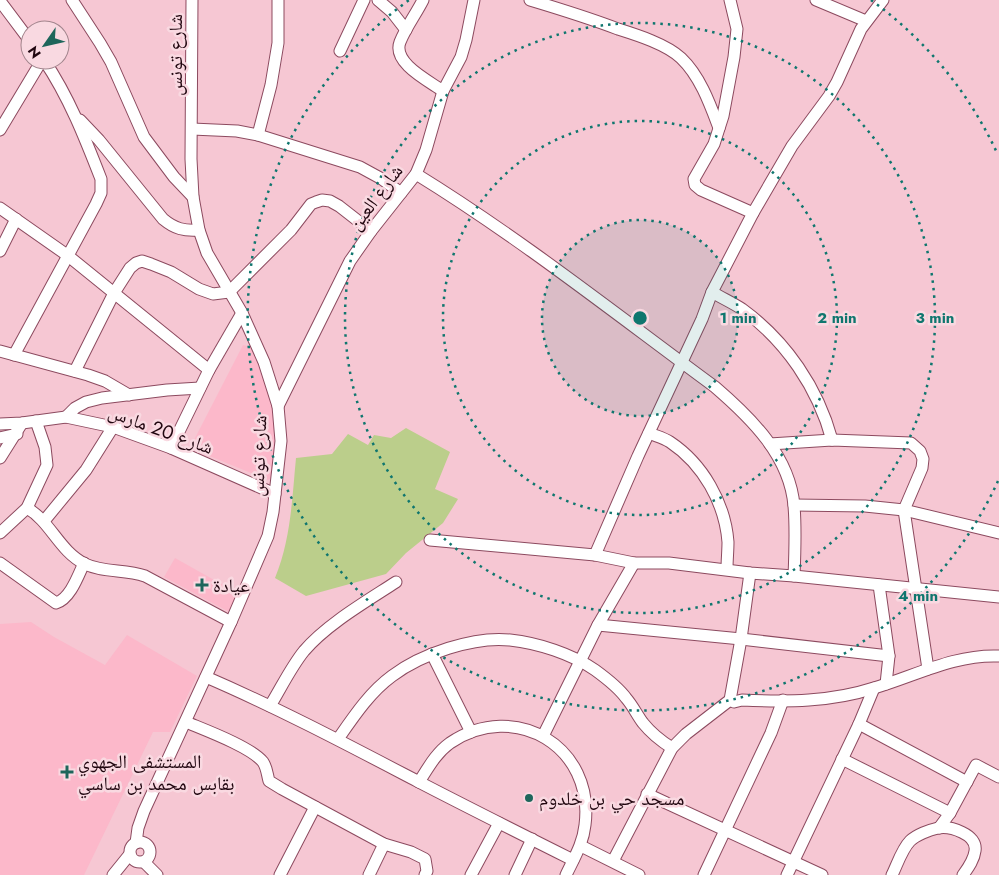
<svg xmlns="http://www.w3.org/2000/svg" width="999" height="875" font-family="Jost,'Noto Naskh Arabic',sans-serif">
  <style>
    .built { fill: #fcb8ca }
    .green { fill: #bbce8b }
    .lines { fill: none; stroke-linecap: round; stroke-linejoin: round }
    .minor-casing { stroke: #8c4a5f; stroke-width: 13 }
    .minor { stroke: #fff; stroke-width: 11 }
    .ring { fill: none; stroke: #0f766e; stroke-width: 2.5; stroke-dasharray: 2.5 5 }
    .poi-dot { fill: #1e665b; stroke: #f9d9e1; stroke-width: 2 }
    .labels { text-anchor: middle; stroke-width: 5; stroke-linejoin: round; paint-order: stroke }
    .street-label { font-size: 19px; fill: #20060f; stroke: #f9d9e1 }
    .poi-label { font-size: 19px; fill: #20060f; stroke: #f9d9e1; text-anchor: start }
    .centre { fill: #0f766e; stroke: #f9d9e1; stroke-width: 2.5 }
    .ring-label { font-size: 15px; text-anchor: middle; font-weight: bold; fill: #0f766e; stroke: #f9d9e1; stroke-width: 5; stroke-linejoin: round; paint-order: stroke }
  </style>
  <rect width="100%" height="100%" fill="#f6c7d3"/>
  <g class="built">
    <polygon points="243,345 251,347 271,399 276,429 274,476 268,480 197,451 193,442"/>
    <polygon points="175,558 239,594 229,612 164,577"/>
    <polygon points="31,622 54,637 105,665 127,635 197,676 170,732 153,732 84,875 0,875 0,624"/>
  </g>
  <path class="green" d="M406,428l44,24 -15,37 23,10 -15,24 -37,30 -20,21 -80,22 -31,-18c16,-39 17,-79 21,-120l36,-4 16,-20 20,11 6,-10 17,3z"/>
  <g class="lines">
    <g class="minor-casing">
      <g id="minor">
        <polyline points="72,0 100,43 111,62 144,137 174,177 193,197"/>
        <polyline points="378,0 392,12 406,30"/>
        <path d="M423,0c-7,14 -17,27 -23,42 -8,21 29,39 43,49"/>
        <path d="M530,0c30,9 59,18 88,29 19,6 48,15 63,29 19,18 29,46 38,70"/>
        <polyline points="730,0 737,29 734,57 723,116 714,144 694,179 695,185 701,190 753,213"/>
        <polyline points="816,0 866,21"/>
        <polyline points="0,1 30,41"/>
        <polyline points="340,51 364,0"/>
        <path d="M80,120l19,20 64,79c12,10 21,12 36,11"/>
        <polyline points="192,129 237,131 258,135 360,167 382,179 401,193"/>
        <polyline points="0,130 42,60"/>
        <polyline points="258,135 271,85 278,43 278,0"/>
        <path d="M416,174c104,64 201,141 299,213 36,31 75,69 79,119 2,23 1,47 0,70"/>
        <polyline points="0,208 67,255 209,370 171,448"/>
        <polyline points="0,251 16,219"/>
        <path d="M712,292c10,6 21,11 30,17 44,32 76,79 90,131"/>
        <polyline points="0,351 88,375 105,381 129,395"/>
        <path d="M14,355l82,-151 5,-11v-14c-16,-41 -32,-82 -57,-119"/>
        <polyline points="209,370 242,313"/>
        <polyline points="75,371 114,293 130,268 136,263 142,261 151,264 171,272 199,289 213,294 229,292 291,230 311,204 316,202 322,200 330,201 339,206 371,231"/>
        <polyline points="278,406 350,261 371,231 416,174 426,150 443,91 461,57 466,40 474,0"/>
        <polyline points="66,417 75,408 86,402 102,398 167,390 200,388"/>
        <polyline points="0,424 22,423 66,417 113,427 171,448 275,494"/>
        <path d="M649,433c7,3 15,5 21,9 33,22 55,61 58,100 0,9 -1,18 -1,27"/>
        <polyline points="0,438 17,434"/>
        <polyline points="770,444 832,440 911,443 920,451 923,459 922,468 904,510 928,669"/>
        <polyline points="0,458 22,423"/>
        <polyline points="794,505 865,506 904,510 999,533"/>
        <path d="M27,508c24,14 32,43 58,56 19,9 40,5 60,12l86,46"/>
        <polyline points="44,521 86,470 113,427"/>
        <polyline points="0,533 27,508 47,465 45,447 36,421"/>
        <polyline points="430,540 595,555 634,563 669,563 750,573 794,576 999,597"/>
        <polyline points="595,555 638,456 702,319 712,292 753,213 792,146 829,96 837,82 861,29 883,0"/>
        <path d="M0,563l56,40c14,-4 22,-27 28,-40"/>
        <polyline points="879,585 889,656 886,684"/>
        <polyline points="598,625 741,639 889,656"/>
        <polyline points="432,654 471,732"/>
        <path d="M206,677c72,31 142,68 211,104 52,27 104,53 156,79"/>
        <path d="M730,700l4,2 8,-2c45,2 89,2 132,-12 41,-12 81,-34 125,-32"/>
        <path d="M270,706c11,-18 21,-39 34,-55 23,-27 63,-50 92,-69"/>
        <path d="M186,722c19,8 65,25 77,40 4,6 4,12 6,19l13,8 102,55 27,8 14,7 2,12 -2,4"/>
        <polyline points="859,724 967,782"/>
        <polyline points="543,736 598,625 634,563"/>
        <path d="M338,739c16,-23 32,-47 54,-63 29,-22 82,-40 118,-36 28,3 62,14 85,30 11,8 23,17 31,28 7,8 11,17 17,25 8,10 18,18 29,25"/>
        <polyline points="842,759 950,813"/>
        <path d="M419,782c9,-14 17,-29 31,-39 65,-44 145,4 135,82 -2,19 -11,33 -19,50"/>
        <polyline points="647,794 822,875"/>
        <polyline points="939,828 950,813 976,765 999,777"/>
        <circle cx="140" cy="852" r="10"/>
        <polyline points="136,843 138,828 144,811 231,622 268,536 273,512 281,441 278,406 264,362 242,313 207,253 199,230 193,197 191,159 192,0"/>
        <polyline points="581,846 639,875"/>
        <polyline points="613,861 672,748 686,734 730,700 741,639 750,573"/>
        <polyline points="144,862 157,875"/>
        <polyline points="113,875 130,854"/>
        <polyline points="280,875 315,807"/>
        <polyline points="369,875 384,844"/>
        <polyline points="471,875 499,823"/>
        <polyline points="515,875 532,839"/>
        <polyline points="704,875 771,733 783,700"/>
        <polyline points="787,875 859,724 874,688"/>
        <path d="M892,875c5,-10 10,-26 18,-34 6,-6 19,-11 28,-13 12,-2 40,6 37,23 -1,9 -7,17 -12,24"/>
      </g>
    </g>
    <use href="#minor" class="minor"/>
  </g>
  <circle cx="640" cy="318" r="98" fill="#0f766e" fill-opacity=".12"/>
  <g class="ring">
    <circle cx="640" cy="318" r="98"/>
    <circle cx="640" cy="318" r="197"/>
    <circle cx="640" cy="318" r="295"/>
    <path d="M998 481A393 393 0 1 1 409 0M871 0A393 393 0 0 1 998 155"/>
  </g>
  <g class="poi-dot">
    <path d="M199.5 577.5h5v5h5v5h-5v5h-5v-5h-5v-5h5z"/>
    <path d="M64.5 764.5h5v5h5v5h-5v5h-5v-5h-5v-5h5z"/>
    <circle cx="529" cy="798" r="5"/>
  </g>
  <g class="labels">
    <g class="street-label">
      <text transform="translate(175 55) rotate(-90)" y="7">شارع تونس</text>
      <text transform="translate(375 197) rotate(-53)" y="7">شارع العين</text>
      <text transform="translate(161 429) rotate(20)" y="7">شارع 20 مارس</text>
      <text transform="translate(258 456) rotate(-88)" y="7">شارع تونس</text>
    </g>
    <g class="poi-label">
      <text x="213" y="592">عيادة</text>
      <text x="78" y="768">المستشفى الجهوي<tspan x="78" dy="22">بقابس محمد بن ساسي</tspan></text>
      <text x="539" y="805">مسجد حي بن خلدوم</text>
    </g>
  </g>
  <circle cx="640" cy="318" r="8" class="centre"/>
  <g class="ring-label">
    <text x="738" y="323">1 min</text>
    <text x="837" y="323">2 min</text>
    <text x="935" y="323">3 min</text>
    <text x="918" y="601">4 min</text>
  </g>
  <g transform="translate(45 45) rotate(236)"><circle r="24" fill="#f9d9e1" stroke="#a2858d"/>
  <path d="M0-4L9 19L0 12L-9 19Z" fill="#1e665b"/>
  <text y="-8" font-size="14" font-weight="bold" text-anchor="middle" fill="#20060f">N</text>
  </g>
</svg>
